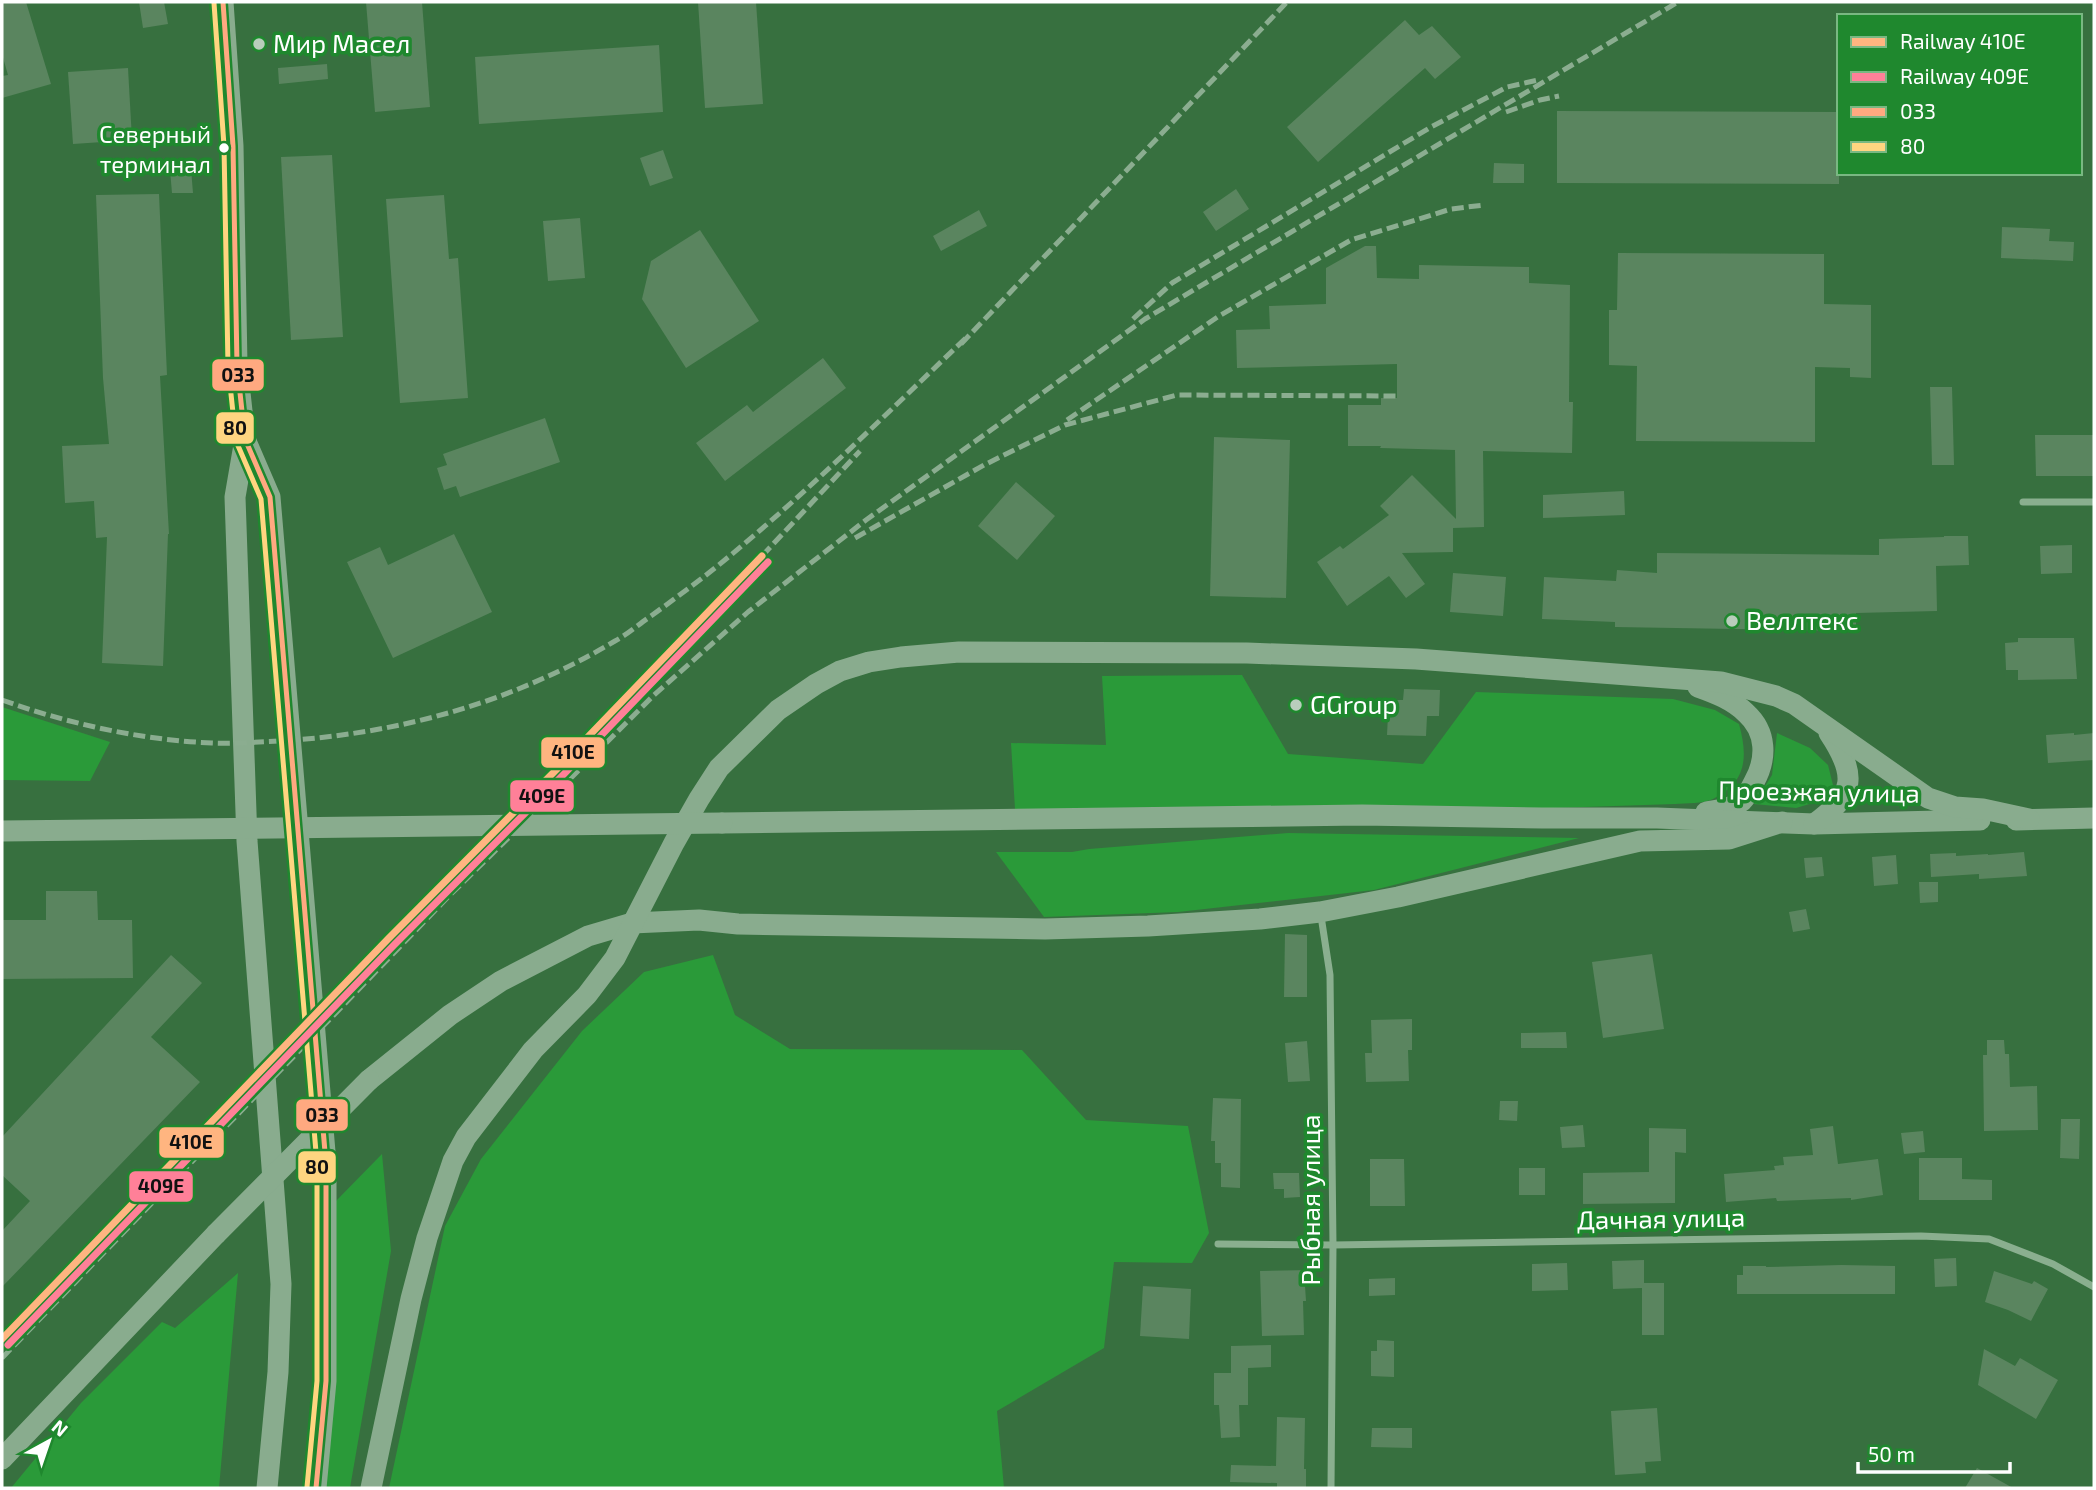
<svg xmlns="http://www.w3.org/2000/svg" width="2096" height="1490" font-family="'Exo 2',sans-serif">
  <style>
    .green { fill: #2a9a39 }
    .building { fill: #5a855f }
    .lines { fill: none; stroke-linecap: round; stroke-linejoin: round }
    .street { stroke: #8aaf8f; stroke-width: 7 }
    .primary { stroke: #89ac8e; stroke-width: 21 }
    .rail { stroke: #8bad90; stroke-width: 5; stroke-dasharray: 12 5; stroke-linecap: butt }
    .primary-bridge { stroke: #89ac8e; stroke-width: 21 }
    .bus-1-casing { stroke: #1f882e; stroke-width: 10 }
    .bus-2-casing { stroke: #1f882e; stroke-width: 10 }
    .bus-1 { stroke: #ffa980; stroke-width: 5 }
    .bus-2 { stroke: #ffd580; stroke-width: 5 }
    .rail-1-casing { stroke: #1f882e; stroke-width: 12 }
    .rail-2-casing { stroke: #1f882e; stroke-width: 12 }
    .rail-1 { stroke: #ffb580; stroke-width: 7 }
    .rail-2 { stroke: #ff8098; stroke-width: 7 }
    .poi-dot { fill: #b9cdbc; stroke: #1f882e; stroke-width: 2.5 }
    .bus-dot { fill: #fff; stroke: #1f882e; stroke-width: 2.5 }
    .labels { text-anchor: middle; stroke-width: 7; stroke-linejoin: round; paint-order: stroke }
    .bus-label { font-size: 24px; fill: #fff; stroke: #1f882e; text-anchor: end }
    .poi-label { font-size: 26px; fill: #fff; stroke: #1f882e; text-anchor: start }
    .street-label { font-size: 26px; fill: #fff; stroke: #1f882e }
    .line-badge { stroke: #1f882e; stroke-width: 2.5 }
    .pale-badge-label { font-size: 19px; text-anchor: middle; font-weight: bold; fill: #111 }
  </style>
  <rect width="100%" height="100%" fill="#37703f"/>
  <g class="green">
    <path d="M1242,675l46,79 135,10 53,-72 197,7 42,11 24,14c9,33 8,58 -26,75 -10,5 -27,4 -38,5l-358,12 -302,-7 -4,-66 95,2 -4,-69z"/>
    <polygon points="2,707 110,742 90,781 2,780"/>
    <polygon points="1777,733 1810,748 1828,765 1833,785 1823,800 1796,808 1754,804 1772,775"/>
    <polygon points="1288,833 1579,838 1374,890 1178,912 1044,917 996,852 1072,852 1089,849"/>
    <polygon points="713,955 735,1015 790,1049 1022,1050 1086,1120 1188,1126 1209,1233 1192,1263 1114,1262 1104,1348 997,1411 1004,1488 389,1488 445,1226 481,1159 582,1031 644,972"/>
    <polygon points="382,1154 391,1251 350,1488 321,1488 334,1203"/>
    <polygon points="238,1273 219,1488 11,1488 81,1403 162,1322 175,1328"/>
  </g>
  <g class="building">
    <polygon points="2,2 26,2 51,84 2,98 2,76 8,75 2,54"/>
    <polygon points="139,2 164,2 168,24 143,28"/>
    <polygon points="366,2 422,2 430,107 375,112"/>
    <polygon points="698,2 756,2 763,104 705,108"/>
    <polygon points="1405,20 1419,35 1432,26 1461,57 1435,79 1425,68 1318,162 1287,127"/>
    <polygon points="659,45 663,112 479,124 475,57"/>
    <polygon points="327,64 328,79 279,84 278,68"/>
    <polygon points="128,68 132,140 73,144 68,72"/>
    <polygon points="1557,111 1839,112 1839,184 1557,183"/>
    <polygon points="663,150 673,178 650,186 640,158"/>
    <polygon points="332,155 343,337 291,340 281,157"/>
    <polygon points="1494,163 1524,164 1524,183 1493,183"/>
    <polygon points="191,169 193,193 172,193 170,170"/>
    <polygon points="1236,189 1249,209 1216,231 1203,212"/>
    <polygon points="159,194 167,375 160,376 169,534 168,534 163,666 102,663 107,537 96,538 94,501 65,503 62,446 109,444 103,378 96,195"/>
    <polygon points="444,195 449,259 458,258 468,398 400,403 386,199"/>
    <polygon points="979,210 987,226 941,251 933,236"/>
    <polygon points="580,218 585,278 548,281 543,221"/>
    <polygon points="2002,227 2050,229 2049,241 2074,242 2073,261 2001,258"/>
    <polygon points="700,230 759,321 686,368 642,299 651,261"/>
    <polygon points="1365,246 1376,246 1377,278 1419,279 1419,265 1529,267 1529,283 1570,285 1569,402 1573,402 1572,453 1483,451 1484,527 1453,528 1453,552 1402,553 1425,584 1406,598 1389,576 1347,606 1317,562 1340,546 1343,549 1389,515 1380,506 1412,475 1456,519 1455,450 1380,448 1381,446 1348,446 1348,405 1381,405 1381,398 1397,398 1397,364 1237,368 1236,330 1270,329 1269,306 1326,304 1326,268"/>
    <polygon points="1618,253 1824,254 1824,304 1871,305 1871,378 1850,377 1850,368 1815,367 1815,442 1636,441 1637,366 1609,365 1609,310 1617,310"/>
    <polygon points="823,358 846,388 725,481 696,443 747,405 753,412"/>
    <polygon points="1930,387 1952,387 1954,465 1932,465"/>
    <polygon points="545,418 560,462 460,497 456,486 444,490 437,468 447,465 443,454"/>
    <polygon points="2035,435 2094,435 2094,476 2036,476"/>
    <polygon points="1214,437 1290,440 1286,598 1210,596"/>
    <polygon points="1016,482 1055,516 1017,560 978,526"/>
    <polygon points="1624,491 1625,515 1543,518 1543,495"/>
    <polygon points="454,534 492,612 393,658 347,562 380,547 388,565"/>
    <polygon points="1944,536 1968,536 1969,565 1936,566 1937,611 1856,613 1856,631 1615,627 1615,622 1542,619 1544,577 1616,581 1617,570 1657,573 1657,553 1879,555 1879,539 1944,537"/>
    <polygon points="2072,545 2072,573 2041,574 2040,546"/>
    <polygon points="1453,573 1506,577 1503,616 1450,612"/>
    <polygon points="2018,638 2074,638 2077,679 2018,680 2018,670 2006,670 2005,643 2018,642"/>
    <polygon points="1404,689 1440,690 1439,716 1427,716 1426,736 1387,735 1388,715 1395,715 1396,700 1403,700"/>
    <polygon points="2074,733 2074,735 2094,733 2094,760 2048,763 2046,735"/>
    <polygon points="2024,852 2027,876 1979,879 1979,874 1931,877 1930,854 1956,853 1956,856 1988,854 1988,855"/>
    <polygon points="1896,855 1898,884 1874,886 1872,857"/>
    <polygon points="1822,857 1824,876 1806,878 1804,858"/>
    <polygon points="1919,882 1938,882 1938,902 1920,903"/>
    <polygon points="46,891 97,891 98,920 132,920 133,978 2,979 2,920 46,920"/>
    <polygon points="1806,909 1810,929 1793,932 1789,912"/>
    <polygon points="1285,934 1307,935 1307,997 1284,997"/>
    <polygon points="1652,954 1664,1029 1603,1038 1592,962"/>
    <polygon points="171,955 202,983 151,1037 200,1082 2,1287 2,1231 30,1201 2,1175 2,1137"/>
    <polygon points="1412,1019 1412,1050 1408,1050 1409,1081 1366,1082 1365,1053 1372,1053 1371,1020"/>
    <polygon points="1566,1032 1567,1048 1521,1048 1521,1033"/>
    <polygon points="1987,1040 2004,1040 2005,1054 2009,1054 2010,1087 2037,1086 2038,1130 1984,1131 1983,1055 1987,1055"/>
    <polygon points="1307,1041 1310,1081 1288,1082 1285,1043"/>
    <polygon points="1213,1098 1241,1099 1240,1188 1221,1187 1221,1163 1215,1163 1215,1141 1211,1141"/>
    <polygon points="1500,1101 1518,1101 1517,1121 1499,1120"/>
    <polygon points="2061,1119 2080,1119 2079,1159 2060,1158"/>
    <polygon points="1583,1125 1585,1147 1562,1148 1560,1127"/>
    <polygon points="1833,1126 1838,1164 1878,1159 1883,1195 1851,1200 1851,1198 1777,1201 1776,1198 1726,1202 1724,1174 1775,1170 1774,1166 1784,1165 1783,1157 1813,1155 1810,1129"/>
    <polygon points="1649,1128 1686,1129 1686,1153 1675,1152 1675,1203 1583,1204 1583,1173 1649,1172"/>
    <polygon points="1923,1131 1925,1152 1904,1154 1901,1133"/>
    <polygon points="1919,1158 1962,1158 1962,1179 1992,1180 1992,1200 1919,1200"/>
    <polygon points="1370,1159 1404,1159 1405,1206 1370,1206"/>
    <rect x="1519" y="1168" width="26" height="27"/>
    <polygon points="1273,1173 1299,1173 1300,1197 1284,1198 1284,1189 1274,1189"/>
    <polygon points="1956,1258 1957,1286 1935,1287 1934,1259"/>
    <polygon points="1644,1260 1644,1283 1664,1283 1664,1335 1642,1335 1642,1288 1613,1289 1612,1261"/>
    <polygon points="1567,1263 1568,1290 1532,1291 1532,1264"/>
    <polygon points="1841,1265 1895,1266 1895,1294 1737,1294 1737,1275 1743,1275 1743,1266 1766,1266 1766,1267"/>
    <polygon points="1310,1270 1310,1286 1305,1286 1306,1301 1303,1301 1304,1335 1262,1336 1260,1271"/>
    <polygon points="1994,1271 2032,1284 2034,1281 2048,1289 2031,1321 2008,1310 1985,1302"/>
    <polygon points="1395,1278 1395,1295 1369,1296 1369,1279"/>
    <polygon points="1143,1286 1191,1289 1189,1339 1140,1336"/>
    <polygon points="1377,1340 1394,1341 1394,1377 1371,1376 1371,1351 1377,1351"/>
    <polygon points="1271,1345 1271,1367 1248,1368 1248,1405 1239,1405 1240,1437 1221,1438 1219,1405 1214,1405 1214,1373 1231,1373 1231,1346"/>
    <polygon points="1984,1349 2015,1366 2020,1358 2058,1380 2036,1419 1978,1385"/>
    <polygon points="1657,1408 1661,1461 1645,1462 1646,1473 1615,1475 1611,1411"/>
    <polygon points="1277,1417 1305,1418 1304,1469 1306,1469 1306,1488 1277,1488 1277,1483 1230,1482 1231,1465 1276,1466"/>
    <polygon points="1372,1428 1412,1428 1412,1448 1371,1447"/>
    <polygon points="1977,1468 2013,1488 1965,1488"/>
  </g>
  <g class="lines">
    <g class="street">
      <polyline points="2023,502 2094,502"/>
      <polyline points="1321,916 1330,975 1333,1245 1331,1488"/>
      <polyline points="1218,1244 1333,1245 1921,1236 1989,1239 2053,1264 2094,1287"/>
    </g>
    <g class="primary">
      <polyline points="223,2 233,146 237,365 245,439 270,497 326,1164 326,1381 316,1488"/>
      <polyline points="245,439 235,497 247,841 281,1284 278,1372 267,1488"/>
      <path d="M1698,687c17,6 35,13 48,26 21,19 21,46 8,69 -3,6 -7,14 -12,19 -10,8 -24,9 -36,11"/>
      <polyline points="2016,820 2094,818"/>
      <polyline points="722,823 1362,815 1542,818 1657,818 1814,824 1980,820"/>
      <path d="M1814,824c42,-30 43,-49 15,-91"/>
      <polyline points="369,1080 450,1015 501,981 588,936 632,923 699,920 738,924 1045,929 1148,926 1260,919 1320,912 1398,897 1640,841 1729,839 1782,822"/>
      <polyline points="2,1459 216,1234"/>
      <polyline points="371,1488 411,1299 427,1238 453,1161 466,1137 533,1050 587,995 615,958 674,843 699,799 719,768 778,710 816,684 840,671 869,662 901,657 959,652 1247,653 1416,659 1721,682 1776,696 1794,704 1928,798 1955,807 1983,809 2029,819"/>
    </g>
    <g class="rail">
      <polyline points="1506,112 1540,100 1559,96"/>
      <polyline points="1133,319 1172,283 1431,127 1507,87 1538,80"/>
      <polyline points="961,344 1287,2"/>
      <polyline points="1067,420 1219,316 1351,240 1451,209 1484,205"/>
      <polyline points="855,538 984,465 1065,425 1177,395 1397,396"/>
      <polyline points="762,556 860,451"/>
      <polyline points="640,697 739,580"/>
      <path d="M2,700c67,24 139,40 210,43 22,1 45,-1 67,-2 120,-7 232,-38 336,-100 13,-7 24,-17 36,-25 26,-19 51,-37 75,-57 84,-69 161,-146 240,-221"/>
      <polyline points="570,779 653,696 748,612 866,520 1145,319 1678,2"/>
      <polyline points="2,1358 449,896 576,772"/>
    </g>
    <g class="primary-bridge">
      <polyline points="2,831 722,823"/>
      <polyline points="216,1234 369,1080"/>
    </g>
    <g class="bus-1-casing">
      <polyline id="bus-1" points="223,2 233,146 237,365 245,439 270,497 326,1164 326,1381 316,1488"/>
    </g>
    <g class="bus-2-casing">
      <polyline id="bus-2" points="214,3 224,146 228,366 236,441 261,499 317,1164 317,1381 307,1487"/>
    </g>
    <use href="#bus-1" class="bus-1"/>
    <use href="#bus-2" class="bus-2"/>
    <g class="rail-1-casing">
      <polyline id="rail-1" points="2,1339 388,939 558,768 762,556"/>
    </g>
    <g class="rail-2-casing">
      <polyline id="rail-2" points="8,1345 394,945 564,774 768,562"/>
    </g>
    <use href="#rail-1" class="rail-1"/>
    <use href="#rail-2" class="rail-2"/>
  </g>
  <g class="poi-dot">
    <circle cx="259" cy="44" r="7"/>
    <circle cx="1732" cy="621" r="7"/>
    <circle cx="1296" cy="705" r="7"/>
  </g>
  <circle class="bus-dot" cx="224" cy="148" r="6"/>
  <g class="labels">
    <g class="bus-label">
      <text x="211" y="143">Северный<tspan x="211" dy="30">терминал</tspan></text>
    </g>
    <g class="poi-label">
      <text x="273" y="53">Мир Масел</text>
      <text x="1746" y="630">Веллтекс</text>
      <text x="1310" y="714">GGroup</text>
    </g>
    <g class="street-label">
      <text transform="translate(1819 792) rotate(1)" y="9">Проезжая улица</text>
      <text transform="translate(1311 1200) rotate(-90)" y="9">Рыбная улица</text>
      <text transform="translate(1661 1219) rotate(-1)" y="9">Дачная улица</text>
    </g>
  </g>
  <g class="line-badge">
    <rect x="211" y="358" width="54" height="34" rx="7" fill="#ffa980"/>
    <rect x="215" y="411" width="40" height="34" rx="7" fill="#ffd580"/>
    <rect x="540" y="736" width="66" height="33" rx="7" fill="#ffb580"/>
    <rect x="509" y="779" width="66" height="34" rx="7" fill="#ff8098"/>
    <rect x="295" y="1098" width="54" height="34" rx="7" fill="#ffa980"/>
    <rect x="158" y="1126" width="67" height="33" rx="7" fill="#ffb580"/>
    <rect x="297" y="1150" width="40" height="34" rx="7" fill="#ffd580"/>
    <rect x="128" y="1170" width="66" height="33" rx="7" fill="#ff8098"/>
  </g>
  <g class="pale-badge-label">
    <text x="238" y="382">033</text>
    <text x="235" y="435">80</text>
    <text x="573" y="759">410E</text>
    <text x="542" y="803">409E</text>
    <text x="322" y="1122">033</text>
    <text x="191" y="1149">410E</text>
    <text x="317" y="1174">80</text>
    <text x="161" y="1193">409E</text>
  </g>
  <rect width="2096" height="1490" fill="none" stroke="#ffffff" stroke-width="7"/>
  <rect x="1837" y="14" width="245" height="161" fill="#1f882e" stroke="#79b882" stroke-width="2"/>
  <rect x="1851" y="37" width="35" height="10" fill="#ffb580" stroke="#79b882" stroke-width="2"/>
  <text x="1900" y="49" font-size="21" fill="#ffffff">Railway 410E</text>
  <rect x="1851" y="72" width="35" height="10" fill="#ff8098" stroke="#79b882" stroke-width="2"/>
  <text x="1900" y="84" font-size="21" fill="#ffffff">Railway 409E</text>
  <rect x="1851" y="107" width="35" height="10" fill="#ffa980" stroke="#79b882" stroke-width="2"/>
  <text x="1900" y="119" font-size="21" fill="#ffffff">033</text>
  <rect x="1851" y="142" width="35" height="10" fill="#ffd580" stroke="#79b882" stroke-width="2"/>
  <text x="1900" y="154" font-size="21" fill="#ffffff">80</text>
  <g transform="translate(49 1441) rotate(40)" stroke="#1f882e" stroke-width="5" paint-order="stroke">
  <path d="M0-5L12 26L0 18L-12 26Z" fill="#ffffff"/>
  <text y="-10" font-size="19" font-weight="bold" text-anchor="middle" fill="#ffffff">N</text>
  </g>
  <path d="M1858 1462v10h152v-10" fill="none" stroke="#ffffff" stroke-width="3.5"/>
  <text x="1868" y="1462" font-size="21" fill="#ffffff" stroke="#1f882e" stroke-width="5" paint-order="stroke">50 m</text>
</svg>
